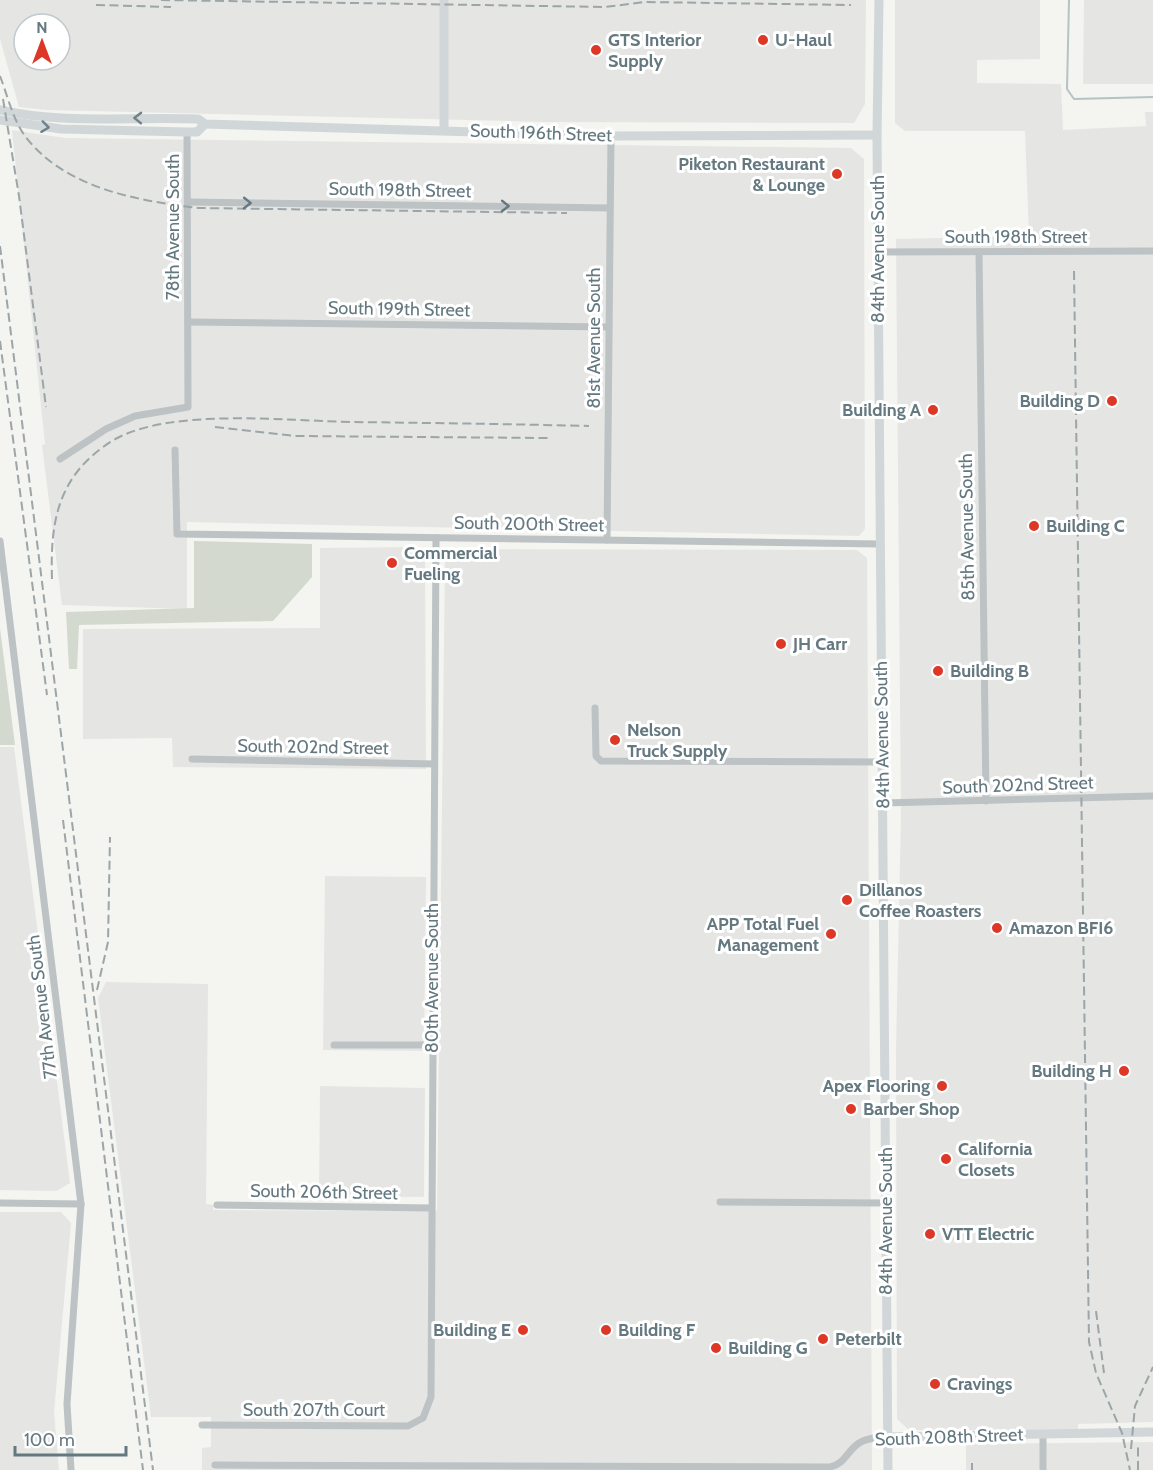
<svg xmlns="http://www.w3.org/2000/svg" width="1153" height="1470" font-family="Cabin,sans-serif">
  <style>
    .built { fill: #e5e5e4; fill-rule: evenodd }
    .green { fill: #d4d9cf }
    .lines { fill: none; stroke-linecap: round; stroke-linejoin: round }
    .stream { stroke: #b4c3c5; stroke-width: 2 }
    .street { stroke: #bdc2c4; stroke-width: 7 }
    .secondary { stroke: #d1d6d9; stroke-width: 9 }
    .rail { stroke: #9ca5a8; stroke-width: 2; stroke-dasharray: 9 4.5; stroke-linecap: butt }
    .oneway { stroke: #6f8189 }
    .oneway2 { stroke: #647880 }
    .poi-dot { fill: #dd3727; stroke: #fff; stroke-width: 2 }
    .labels { text-anchor: middle; stroke-width: 6; stroke-linejoin: round; paint-order: stroke }
    .poi-label { font-size: 18px; font-weight: bold; fill: #647880; stroke: #fff; text-anchor: start }
    .street-label { font-size: 18px; fill: #647880; stroke: #fff }
  </style>
  <rect width="100%" height="100%" fill="#f4f4f0"/>
  <g class="built">
    <path d="M0,0h866l-1,104 -11,19 -306,-1 -501,-12 -28,-3 -19,-68zM24,24h36v36h-36z"/>
    <polygon points="895,0 1040,0 1040,59 977,60 977,83 1061,84 1063,130 1146,126 1145,112 1153,112 1153,1422 1078,1424 1078,1430 909,1430 897,1419 896,1051 901,815 896,239 1029,236 1025,131 905,131 895,123"/>
    <polygon points="1084,0 1153,0 1153,84 1083,84"/>
    <polygon points="12,130 65,138 851,148 864,159 865,529 859,536 187,522 187,609 62,605 42,445 45,444"/>
    <polygon points="422,547 425,549 426,769 173,767 172,738 83,739 83,629 320,628 320,548"/>
    <polygon points="451,549 857,550 867,558 872,1470 202,1470 202,1448 211,1447 211,1417 151,1417 98,998 106,982 208,984 206,1204 214,1205 213,1210 437,1211 445,561"/>
    <polygon points="0,747 14,747 70,1183 56,1191 0,1190"/>
    <polygon points="325,876 426,877 424,1051 323,1050"/>
    <polygon points="320,1086 425,1088 424,1197 319,1196"/>
    <polygon points="0,1212 61,1212 71,1223 54,1412 59,1470 0,1470"/>
    <polygon points="1153,1442 1153,1470 966,1470 966,1444"/>
  </g>
  <g class="green">
    <polygon points="194,541 312,544 312,577 273,621 79,625 77,669 69,669 66,612 194,608"/>
    <polygon points="0,628 15,745 0,745"/>
  </g>
  <g class="lines">
    <polyline class="stream" points="1069,0 1067,89 1074,99 1153,97"/>
    <g class="street">
      <polyline points="189,202 610,208"/>
      <polyline points="878,252 1153,251"/>
      <polyline points="979,252 986,801"/>
      <polyline points="188,322 609,327"/>
      <polyline points="175,450 177,534 880,544"/>
      <polyline points="60,459 106,429 135,416 188,407 187,132"/>
      <polyline points="607,540 611,136"/>
      <polyline points="0,541 81,1204 67,1404 71,1470"/>
      <polyline points="595,708 596,756 601,761 883,762"/>
      <polyline points="192,759 434,764"/>
      <polyline points="883,803 1153,796"/>
      <polyline points="334,1045 431,1045"/>
      <polyline points="720,1202 886,1203"/>
      <polyline points="0,1203 81,1204"/>
      <polyline points="217,1205 431,1208"/>
      <polyline points="202,1425 408,1426 423,1418 431,1397 436,538"/>
      <path d="M215,1465l615,2c15,-3 17,-16 29,-24 9,-6 19,-5 29,-6"/>
      <polyline points="1043,1470 1043,1434"/>
    </g>
    <g class="secondary">
      <polyline points="444,0 444,129"/>
      <polyline points="879,0 877,135 888,1470"/>
      <path d="M0,110c64,15 133,6 198,9l7,5 406,12 266,-1"/>
      <polyline points="0,120 61,129 187,132 197,132 205,124"/>
      <polyline points="888,1437 1153,1432"/>
    </g>
    <g class="rail">
      <polyline points="161,0 605,7 645,2 851,5"/>
      <polyline points="96,5 171,7"/>
      <path d="M0,76c7,18 13,44 25,60 39,52 113,65 173,72l369,5"/>
      <polyline points="3,99 19,196 46,407"/>
      <polyline points="0,246 153,1470"/>
      <polyline points="1074,271 1089,1342 1096,1373 1122,1433 1130,1470"/>
      <polyline points="0,341 47,695"/>
      <polyline points="215,427 295,436 548,438"/>
      <path d="M52,579c-2,-58 6,-104 60,-138 56,-34 175,-20 241,-19 79,1 157,2 236,4"/>
      <polyline points="63,820 143,1470"/>
      <polyline points="97,990 108,942 110,837"/>
      <polyline points="1096,1311 1104,1373"/>
      <polyline points="1131,1449 1135,1406 1153,1367"/>
      <polyline points="972,1463 972,1470"/>
      <polyline points="1138,1470 1138,1444"/>
    </g>
  </g>
  <defs><path id="oneway-chevron" d="M-2-3.5L2.5 0L-2 3.5" fill="none" stroke-width="1.6" stroke-linecap="round" stroke-linejoin="round" transform="scale(1.5)"/></defs>
  <g class="oneway">
    <use href="#oneway-chevron" transform="translate(138 118) rotate(-179)"/>
    <use href="#oneway-chevron" transform="translate(45 127) rotate(7)"/>
  </g>
  <g class="oneway2">
    <use href="#oneway-chevron" transform="translate(247 203) rotate(1)"/>
    <use href="#oneway-chevron" transform="translate(505 206) rotate(1)"/>
  </g>
  <g class="poi-dot">
    <circle cx="763" cy="40" r="6"/>
    <circle cx="596" cy="50" r="6"/>
    <circle cx="837" cy="174" r="6"/>
    <circle cx="1112" cy="401" r="6"/>
    <circle cx="933" cy="410" r="6"/>
    <circle cx="1034" cy="526" r="6"/>
    <circle cx="392" cy="563" r="6"/>
    <circle cx="781" cy="644" r="6"/>
    <circle cx="938" cy="671" r="6"/>
    <circle cx="615" cy="740" r="6"/>
    <circle cx="847" cy="900" r="6"/>
    <circle cx="997" cy="928" r="6"/>
    <circle cx="831" cy="934" r="6"/>
    <circle cx="1124" cy="1071" r="6"/>
    <circle cx="942" cy="1086" r="6"/>
    <circle cx="851" cy="1109" r="6"/>
    <circle cx="946" cy="1159" r="6"/>
    <circle cx="930" cy="1234" r="6"/>
    <circle cx="523" cy="1330" r="6"/>
    <circle cx="606" cy="1330" r="6"/>
    <circle cx="823" cy="1339" r="6"/>
    <circle cx="716" cy="1348" r="6"/>
    <circle cx="935" cy="1384" r="6"/>
  </g>
  <g class="labels">
    <g class="poi-label">
      <text x="608" y="46">GTS Interior<tspan x="608" dy="21">Supply</tspan></text>
      <text x="775" y="46">U-Haul</text>
      <text x="825" y="170" text-anchor="end">Piketon Restaurant<tspan x="825" dy="21">&amp; Lounge</tspan></text>
      <text x="1100" y="407" text-anchor="end">Building D</text>
      <text x="921" y="416" text-anchor="end">Building A</text>
      <text x="1046" y="532">Building C</text>
      <text x="404" y="559">Commercial<tspan x="404" dy="21">Fueling</tspan></text>
      <text x="793" y="650">JH Carr</text>
      <text x="950" y="677">Building B</text>
      <text x="627" y="736">Nelson<tspan x="627" dy="21">Truck Supply</tspan></text>
      <text x="859" y="896">Dillanos<tspan x="859" dy="21">Coffee Roasters</tspan></text>
      <text x="819" y="930" text-anchor="end">APP Total Fuel<tspan x="819" dy="21">Management</tspan></text>
      <text x="1009" y="934">Amazon BFI6</text>
      <text x="1112" y="1077" text-anchor="end">Building H</text>
      <text x="930" y="1092" text-anchor="end">Apex Flooring</text>
      <text x="863" y="1115">Barber Shop</text>
      <text x="958" y="1155">California<tspan x="958" dy="21">Closets</tspan></text>
      <text x="942" y="1240">VTT Electric</text>
      <text x="511" y="1336" text-anchor="end">Building E</text>
      <text x="618" y="1336">Building F</text>
      <text x="835" y="1345">Peterbilt</text>
      <text x="728" y="1354">Building G</text>
      <text x="947" y="1390">Cravings</text>
    </g>
    <g class="street-label">
      <text transform="translate(541 133) rotate(2)" y="6">South 196th Street</text>
      <text transform="translate(400 190) rotate(1)" y="6">South 198th Street</text>
      <text transform="translate(173 227) rotate(-90)" y="6">78th Avenue South</text>
      <text x="1016" y="243">South 198th Street</text>
      <text transform="translate(878 249) rotate(-90)" y="6">84th Avenue South</text>
      <text transform="translate(399 309) rotate(1)" y="6">South 199th Street</text>
      <text transform="translate(594 338) rotate(-90)" y="6">81st Avenue South</text>
      <text transform="translate(529 524) rotate(1)" y="6">South 200th Street</text>
      <text transform="translate(967 527) rotate(-91)" y="6">85th Avenue South</text>
      <text transform="translate(882 735) rotate(-91)" y="6">84th Avenue South</text>
      <text transform="translate(313 747) rotate(1)" y="6">South 202nd Street</text>
      <text transform="translate(1018 785) rotate(-2)" y="6">South 202nd Street</text>
      <text transform="translate(432 978) rotate(-90)" y="6">80th Avenue South</text>
      <text transform="translate(42 1007) rotate(-97)" y="6">77th Avenue South</text>
      <text transform="translate(324 1192) rotate(1)" y="6">South 206th Street</text>
      <text transform="translate(886 1221) rotate(-90)" y="6">84th Avenue South</text>
      <text x="314" y="1416">South 207th Court</text>
      <text transform="translate(949 1437) rotate(-2)" y="6">South 208th Street</text>
    </g>
  </g>
  <g transform="translate(42 42)"><circle r="28" fill="#ffffff" stroke="#c1c9cc" stroke-width="1.5"/>
  <path d="M0-4.5L10 22L0 15L-10 22Z" fill="#dd3727"/>
  <text y="-9" font-size="16" font-weight="bold" text-anchor="middle" fill="#647880">N</text>
  </g>
  <path d="M15 1446v9h111v-9" fill="none" stroke="#647880" stroke-width="3"/>
  <text x="24" y="1446" font-size="18" fill="#647880" stroke="#ffffff" stroke-width="4.5" paint-order="stroke">100 m</text>
</svg>
